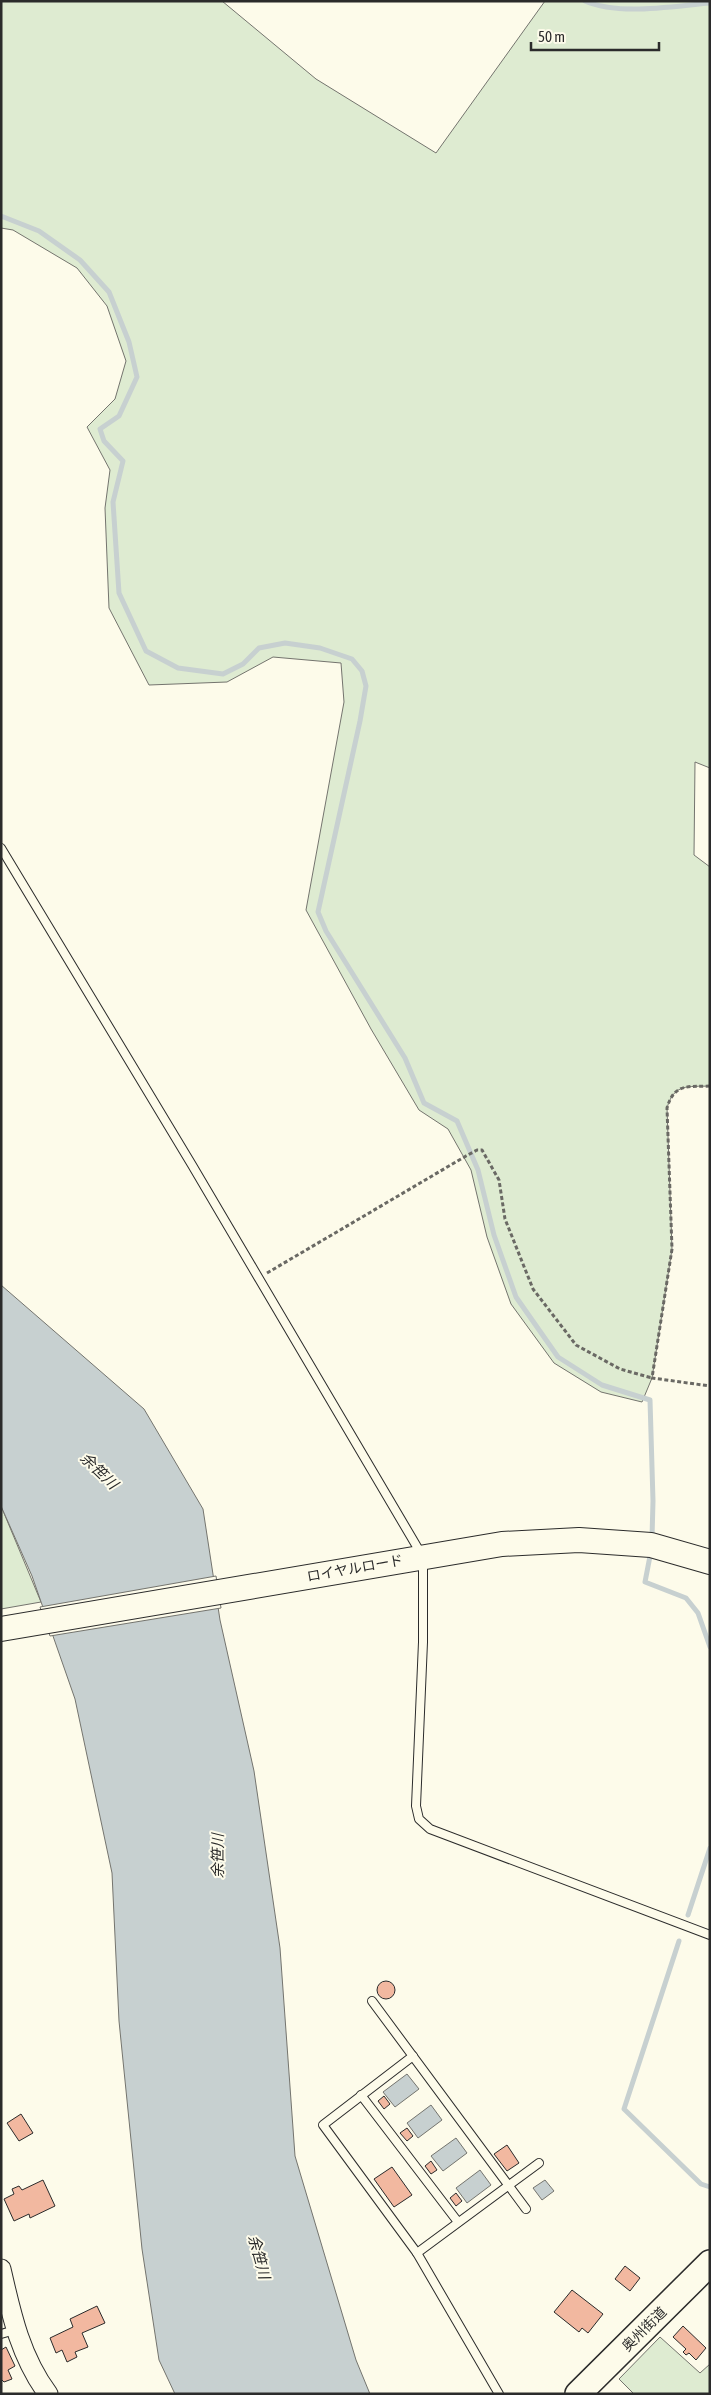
<svg xmlns="http://www.w3.org/2000/svg" width="711" height="2395" font-family="'Asap Condensed','Noto Sans JP',sans-serif">
  <style>
    .green { fill: #deebd1; stroke: #74746e }
    .water { fill: #c7d0d0; stroke: #74746e }
    .pier { fill: #fdfbea; stroke: #74746e }
    .lines { fill: none; stroke-linecap: round; stroke-linejoin: round }
    .stream { stroke: #c7d0d0; stroke-width: 5 }
    .building { fill: #f2b8a0; stroke: #2b2b2b }
    .service-casing { stroke: #2b2b2b; stroke-width: 10 }
    .tertiary-casing { stroke: #2b2b2b; stroke-width: 21 }
    .primary-casing { stroke: #2b2b2b; stroke-width: 26 }
    .trunk-casing { stroke: #2b2b2b; stroke-width: 28 }
    .path { stroke: #6a6964; stroke-width: 3; stroke-dasharray: 4 2.5; stroke-linecap: butt }
    .service { stroke: #fdfbea; stroke-width: 8 }
    .tertiary { stroke: #fdfbea; stroke-width: 19 }
    .primary { stroke: #fdfbea; stroke-width: 24 }
    .trunk { stroke: #fdfbea; stroke-width: 25 }
    .labels { text-anchor: middle; stroke-width: 4; stroke-linejoin: round; paint-order: stroke }
    .street-label { font-size: 14px; fill: #2b2b2b; stroke: #fdfbea }
    .water-label { font-size: 15px; font-style: italic; fill: #2b2b2b; stroke: #fdfbea }
  </style>
  <rect width="100%" height="100%" fill="#fdfbea"/>
  <g class="green">
    <path d="M1,1h221l94,78 120,74 109,-152h165v767l-15,-6 -1,93 16,12v219c-22,1 -36,-3 -43,22l5,141 -20,129 -10,24 -41,-10 -47,-29 -43,-59 -24,-67 -16,-67 -23,-41 -29,-19 -48,-81 -65,-119 38,-208 -3,-39 -68,-6 -46,25 -78,3 -40,-77 -4,-100 5,-38 -23,-43 28,-28 11,-38 -19,-55 -30,-38 -64,-38 -12,-2z"/>
    <polygon points="1,1506 41,1602 1,1609"/>
    <polygon points="660,2337 700,2373 710,2364 710,2394 634,2394 619,2379"/>
  </g>
  <g class="water">
    <polygon points="1,1285 144,1409 203,1509 220,1620 254,1771 280,1948 295,2156 356,2360 370,2394 175,2394 159,2360 142,2249 119,2021 112,1873 75,1699 32,1576 1,1506"/>
    <polygon points="407,2074 419,2089 395,2107 383,2092"/>
    <polygon points="431,2105 442,2120 418,2138 407,2123"/>
    <polygon points="456,2138 467,2153 443,2171 431,2156"/>
    <polygon points="480,2170 491,2185 467,2203 456,2188"/>
    <polygon points="545,2180 554,2191 542,2200 533,2188"/>
  </g>
  <polygon class="pier" points="216,1576 221,1608 50,1636 40,1607"/>
  <g class="lines">
    <g class="stream">
      <path d="M585,1c34,15 88,5 125,2"/>
      <polyline points="1,216 39,231 80,260 109,292 129,342 137,377 119,416 100,429 104,441 123,461 113,502 119,593 146,651 178,668 223,674 243,664 259,648 285,643 320,648 352,659 362,671 366,686 360,721 318,912 326,931 405,1058 424,1103 457,1121 478,1170 494,1235 516,1297 558,1357 602,1385 650,1400 653,1501 652,1538"/>
      <polyline points="651,1551 645,1582 686,1598 698,1613 710,1647"/>
      <polyline points="688,1915 710,1848"/>
      <polyline points="679,1941 624,2109 701,2184 710,2187"/>
    </g>
  </g>
  <g class="building">
    <circle cx="386" cy="1990" r="9"/>
    <polygon points="384,2096 390,2104 384,2109 378,2101"/>
    <polygon points="21,2114 33,2133 19,2141 7,2123"/>
    <polygon points="407,2128 413,2136 407,2141 400,2133"/>
    <polygon points="507,2145 519,2163 507,2171 494,2154"/>
    <polygon points="431,2161 437,2170 431,2174 425,2166"/>
    <polygon points="392,2167 412,2195 394,2207 374,2179"/>
    <polygon points="43,2180 55,2206 30,2218 29,2214 14,2221 4,2199 14,2194 12,2189 19,2186 22,2190"/>
    <polygon points="456,2193 462,2201 456,2206 450,2198"/>
    <polygon points="625,2266 640,2278 630,2291 615,2279"/>
    <polygon points="572,2290 603,2314 588,2333 582,2328 579,2332 554,2312"/>
    <polygon points="97,2306 105,2323 82,2333 88,2347 75,2352 77,2357 67,2362 62,2350 56,2353 50,2338 73,2327 70,2319"/>
    <polygon points="683,2326 706,2348 696,2360 689,2353 686,2355 683,2352 686,2349 673,2337"/>
    <polygon points="6,2347 15,2366 8,2370 12,2379 4,2382 1,2379 1,2350"/>
  </g>
  <g class="lines">
    <g class="service-casing">
      <g id="service">
        <polyline points="1,848 192,1165 423,1557 423,1642 416,1806 419,1819 430,1829 710,1935"/>
        <polyline points="372,2001 526,2209"/>
        <polyline points="413,2056 323,2125 417,2253 539,2163"/>
        <polyline points="361,2095 458,2222"/>
        <polyline points="417,2253 499,2394"/>
        <polyline points="1,2334 15,2330"/>
      </g>
    </g>
    <g class="tertiary-casing">
      <path id="tertiary" d="M1,2269c10,44 19,87 47,125"/>
    </g>
    <g class="primary-casing">
      <polyline id="primary" points="1,1629 502,1544 579,1540 651,1545 710,1562"/>
    </g>
    <g class="trunk-casing">
      <polyline id="trunk" points="578,2394 710,2263"/>
    </g>
    <g class="path">
      <path d="M710,1086c-22,1 -36,-3 -43,22l5,141 -20,129 58,8"/>
      <polyline points="267,1273 466,1156 477,1150 482,1150 499,1180 505,1219 533,1289 576,1345 620,1369 652,1378"/>
    </g>
    <use href="#service" class="service"/>
    <use href="#tertiary" class="tertiary"/>
    <use href="#primary" class="primary"/>
    <use href="#trunk" class="trunk"/>
  </g>
  <g class="labels">
    <g class="street-label">
      <text transform="translate(355 1568) rotate(-10)" y="5">ロイヤルロード</text>
      <text transform="translate(644 2329) rotate(-45)" y="5">奥州街道</text>
    </g>
    <g class="water-label">
      <text transform="translate(99 1471) rotate(44)" y="5">余笹川</text>
      <text transform="translate(218 1856) rotate(-90)" y="5">余笹川</text>
      <text transform="translate(259 2257) rotate(75)" y="5">余笹川</text>
    </g>
  </g>
  <rect width="711" height="2395" fill="none" stroke="#2b2b2b" stroke-width="5"/>
  <path d="M531 42v8h128v-8" fill="none" stroke="#2b2b2b" stroke-width="2.5"/>
  <text x="538" y="42" font-size="15" fill="#2b2b2b" stroke="#fdfbea" stroke-width="4" paint-order="stroke">50 m</text>
</svg>
